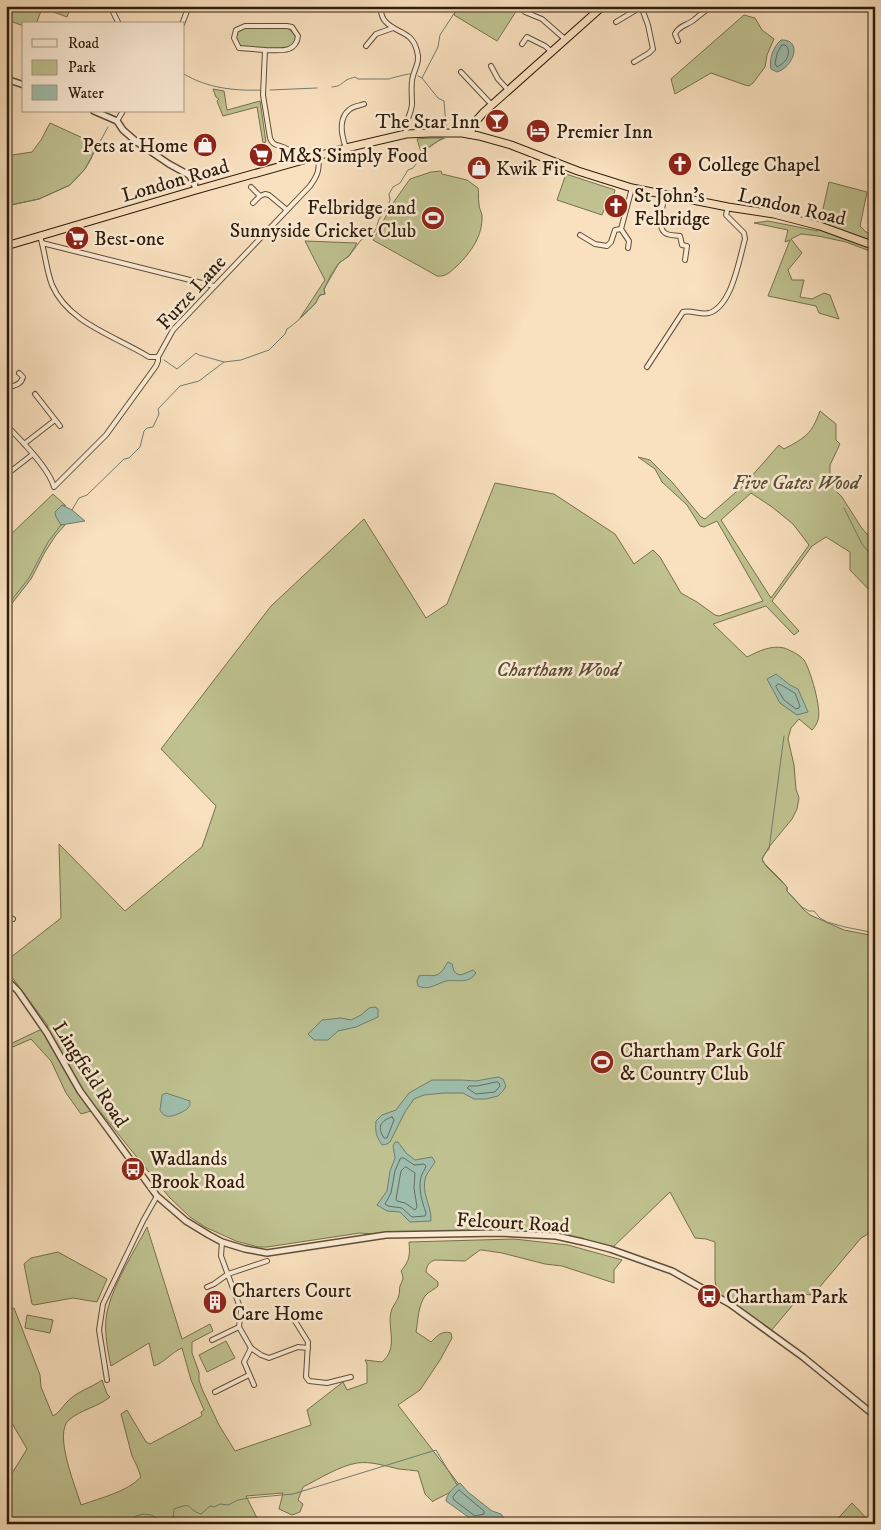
<svg xmlns="http://www.w3.org/2000/svg" width="881" height="1530" font-family="'IM FELL DW Pica',serif">
  <style>
    .green { fill: #bfc290; stroke: #76704e; fill-rule: evenodd }
    .water { fill: #9ebdad; stroke: #717d6d }
    .lines { fill: none; stroke-linecap: round; stroke-linejoin: round }
    .shore { stroke: #666d5c; stroke-width: 1 }
    .stream { stroke: #717d6d; stroke-width: 1 }
    .minor-casing { stroke: #614e38; stroke-width: 6 }
    .tertiary-casing { stroke: #614e38; stroke-width: 8 }
    .trunk-casing { stroke: #2e1d0c; stroke-width: 9 }
    .minor { stroke: #fbebd5; stroke-width: 4 }
    .tertiary { stroke: #fbebd5; stroke-width: 5 }
    .trunk { stroke: #f9e0be; stroke-width: 7 }
    .labels { text-anchor: middle; stroke-width: 5; stroke-linejoin: round; paint-order: stroke }
    .poi-label { font-size: 20px; fill: #2e1d0c; stroke: #fbebd5; text-anchor: start }
    .street-label { font-size: 20px; fill: #2e1d0c; stroke: #fbebd5 }
    .park-label { font-size: 20px; font-style: italic; fill: #5a4f34; stroke: #fbebd5 }
  </style>
  <rect width="100%" height="100%" fill="#f9e0be"/>
  <filter id="stains"><feTurbulence type="fractalNoise" baseFrequency=".004" numOctaves="4"/><feColorMatrix values="0 0 0 0 .2 0 0 0 0 .09 0 0 0 0 .02 0 0 0 .5 -.17"/></filter>
  <radialGradient id="worn" r=".72"><stop offset=".6" stop-color="#630" stop-opacity="0"/><stop offset="1" stop-color="#630" stop-opacity=".3"/></radialGradient>
  <g class="green">
    <polygon points="15,6 43,6 36,24 24,24 24,26 10,21"/>
    <polygon points="44,6 71,6 67,17 43,8"/>
    <polygon points="457,6 510,6 517,10 497,41 454,15"/>
    <polygon points="744,15 755,18 762,30 774,39 767,55 765,67 753,83 749,86 745,85 711,73 675,94 671,79"/>
    <path d="M242,28h45l9,6c0,5 -1,11 -7,13 -8,4 -36,0 -46,0 -8,-4 -9,-14 -1,-19z"/>
    <polygon points="213,89 224,91 227,110 260,101 266,142 263,143 257,107 223,116 217,101 219,99 216,97"/>
    <polygon points="50,123 96,144 91,159 85,169 70,185 39,199 6,206 6,156 32,152 41,140"/>
    <polygon points="430,138 443,138 421,152 417,139"/>
    <path d="M441,171l1,3 25,6 11,8c1,6 0,10 1,16 0,4 2,7 3,11 1,21 -11,37 -25,51 -7,6 -11,11 -20,10l-64,-36 20,-37 17,-24 21,-7z"/>
    <polygon points="566,174 615,190 609,212 604,210 602,215 557,200"/>
    <polygon points="829,182 867,192 860,226 866,232 875,236 875,253 846,242 818,236 801,234 791,239 802,253 788,270 792,280 804,280 800,297 812,299 824,293 830,295 839,319 819,313 816,306 768,296 790,240 785,242 788,230 754,223 768,221 818,231"/>
    <polygon points="305,241 357,243 349,256 339,263 331,275 324,289 325,294 320,295 315,304 300,318 325,280"/>
    <path d="M820,411l16,13v16l4,4 -10,21v10l2,9 5,8 5,5 19,30 14,17v52l-25,-26v-18l-24,-15 -14,9 -40,55 27,30 -5,4 -28,-29 -53,18 34,33c12,-6 24,-12 37,-9 6,2 16,7 20,12 6,9 18,49 14,60 -1,3 -3,7 -6,10l-13,-11 -8,9 -3,11 6,26 2,24 3,9 -2,11 -5,10 -23,28 -7,12 4,7 21,21v4l17,19 6,5 34,15 31,6v294l-14,8 -48,57 -11,-1 -32,38 -53,-35 -2,-18v-37l-9,-3 -11,-1 -25,-46 -59,57 -28,-7 -55,-8 -142,1 -26,-2 -93,14h-9l-22,-6 -31,-14 -15,-10 -21,-20 -71,-88 -17,5 -15,-21 -15,-32 -20,-22 -25,11v-4l42,-20 -42,-57v-8l55,-43 -2,-74 66,67 77,-64 14,-41 -55,-57 110,-143 93,-87 62,99 21,-14 48,-121 59,11 61,40 19,30 19,-14 7,7 21,36 16,9 18,13 4,1 44,-15 -46,-80 -13,6 -4,-1 -13,-21 -25,-23 -7,-13 -17,-12 12,3 22,22 29,35 4,2 38,-33 36,-41 5,4c22,-12 27,-14 36,-38zM751,493l21,14 21,17 16,21 -38,53 -50,-78z"/>
    <polygon points="53,494 66,506 62,505 61,524 65,525 56,535 45,552 31,579 6,611 6,539"/>
    <path d="M147,1227l35,112 28,-15 3,7 -21,11v11l7,19v8l3,9 17,36 16,26 76,-26 -4,-15 36,-28 4,8 20,-7v-19l-2,-4 17,2c17,-15 5,-33 9,-50 1,-5 5,-9 7,-14 2,-4 1,-8 2,-12 1,-2 2,-5 3,-7 0,-2 -1,-6 -2,-8 9,-11 9,-16 8,-29l105,-3 54,6 54,15 -8,10v13l-52,-17 -17,-2 -43,-11 -20,-3h-2l-15,11 -30,-1c-6,2 -8,5 -9,12l12,10v4c-4,4 -9,5 -13,10 -7,10 -7,25 -9,36l15,10c6,-6 11,-12 20,-9l1,5 -12,22 -20,30 -22,15 63,82 -28,14v1l-8,-8 -7,-23c-6,-1 -13,-1 -19,-2 -14,-3 -28,-8 -42,-6 -18,3 -38,16 -54,24l-5,13 5,4 -3,8 -8,3 -13,-6 4,-16 -37,3 14,28h-254v-41l21,-34 -21,-36v-103l8,-2 23,59 3,8 1,12 12,29c6,-3 9,-9 14,-14 10,-11 24,-14 35,-22l5,14 3,3c-12,10 -30,13 -41,23 -16,13 7,68 12,85 19,-7 46,-13 60,-28l-4,-11 -5,-10 -11,-42 6,-4 19,32 4,2 52,-28 -1,-4 3,-2 -13,-30 -9,-32c-11,5 -17,14 -28,18l-5,-23 -38,23c-4,-18 -8,-41 -3,-58 7,-27 26,-56 39,-81z"/>
    <polygon points="58,1252 107,1279 97,1302 73,1298 34,1305 32,1304 24,1264 31,1258"/>
    <polygon points="27,1315 53,1320 50,1333 25,1328"/>
    <polygon points="226,1341 235,1358 207,1372 199,1355"/>
    <polygon points="852,1503 872,1524 833,1524"/>
  </g>
  <g class="water">
    <path d="M781,40c22,-1 13,27 -4,32l-6,-3c-2,-10 2,-22 10,-29z"/>
    <polygon points="62,505 72,510 85,521 61,525 56,517 55,512"/>
    <polygon points="776,674 790,685 798,689 808,712 797,715 780,703 767,679"/>
    <path d="M448,962l4,2 2,7 3,3 4,1 12,-5 3,3c-8,12 -20,6 -30,8 -10,3 -18,10 -28,5l-1,-5 2,-5c7,-2 16,2 21,-3 3,-2 5,-7 8,-11z"/>
    <polygon points="375,1007 378,1009 378,1017 356,1027 338,1031 328,1040 314,1040 308,1034 322,1020 341,1018 351,1020 361,1015 369,1008"/>
    <path d="M498,1077l5,2 3,7 -3,5 -5,5 -12,3h-12l-11,-6h-19l-20,2 -10,4 -9,13 -15,30 -3,2 -5,1c-6,-9 -7,-14 -6,-24l6,-6 14,-5 13,-17 23,-13h30l14,1z"/>
    <path d="M166,1093l24,8c0,4 0,5 -3,8 -4,3 -16,9 -21,7 -3,-1 -5,-4 -6,-6l2,-15z"/>
    <path d="M395,1142h3l9,12 8,6 17,-3 3,5c-3,5 -7,10 -9,14 -6,16 6,30 5,45l-21,1 -10,-10 -13,-1 -10,-6 10,-14 3,-20 5,-13 -2,-12z"/>
    <path d="M460,1483l8,9 24,19 9,3 7,10h-23l-4,-4 -7,1 -28,-20c1,-8 8,-14 14,-18z"/>
  </g>
  <g class="lines">
    <g class="shore">
      <path d="M782,45h3l3,3c2,9 -3,15 -11,19l-2,-3 2,-10z"/>
      <path d="M778,684c4,0 12,7 17,9l5,13 -1,2 -3,1 -12,-9 -8,-13z"/>
      <polygon points="497,1082 499,1083 500,1086 495,1092 476,1094 467,1088 469,1086 477,1086"/>
      <path d="M392,1117l2,3 -7,18h-3c-7,-11 -4,-17 8,-21z"/>
      <path d="M401,1158h3l10,7 10,-1 2,2c-1,4 -4,7 -5,11 -3,13 1,24 5,36l-1,3 -13,1 -10,-9 -14,-2 -3,-2 6,-11 4,-22z"/>
      <polygon points="406,1167 415,1173 414,1188 417,1207 415,1210 405,1203 397,1201 396,1199 401,1171 404,1168"/>
      <polygon points="459,1490 484,1511 484,1514 475,1516 454,1500 453,1497"/>
    </g>
    <g class="stream">
      <path d="M184,74c23,14 50,17 77,16"/>
      <polyline points="418,76 422,78 438,47 440,35 459,6"/>
      <polyline points="422,78 438,98 444,101 446,126"/>
      <path d="M332,87c8,-1 8,-2 13,-6 2,-2 7,-3 10,-4l3,2h31c2,-1 18,-5 21,-5"/>
      <polyline points="270,90 317,88"/>
      <polyline points="6,206 39,199 70,185 85,169 108,127"/>
      <polyline points="164,360 177,369 196,353 199,355 224,362"/>
      <polyline points="844,508 862,544 875,560"/>
      <path d="M72,510l7,-12 8,-3 37,-36 5,-1 11,-11 4,-16 3,-3 6,-1 6,-13 -1,-5 22,-23 19,-5 25,-19 17,-2 28,-10 16,-16 2,-5c7,-4 21,-18 27,-24 3,-3 3,-6 6,-10l5,-1 -1,-5 15,-26 10,-7 12,-16 11,-5 4,-6 3,-10 8,-11 3,-8 -1,-6 4,-7 7,-4 8,-13 5,-2 3,-4 4,-10 18,-13 7,-3"/>
      <polyline points="6,607 29,578 48,542 61,525"/>
      <path d="M784,736l-15,113c-4,5 -8,8 -6,13l17,17 7,8v4l15,16 7,4h5l6,7 7,4 18,5 30,6"/>
      <path d="M129,1524l7,-8 7,-2 8,1 9,5 13,1 1,-12c21,-8 11,0 27,5l9,-8 4,1 6,-3 8,1 10,-5 11,-2 44,-4 143,-44 21,35"/>
    </g>
    <g class="minor-casing">
      <g id="minor">
        <polyline points="110,6 119,24"/>
        <path d="M380,6c1,5 1,11 5,15 11,13 27,9 32,30 4,12 -4,19 -5,30 -1,8 0,16 0,23 -1,12 -8,18 -6,30"/>
        <polyline points="519,6 525,12 542,19 566,40"/>
        <polyline points="616,22 641,7"/>
        <polyline points="182,24 189,6"/>
        <path d="M678,41l-3,-7c4,-9 14,-9 20,-15 6,-5 11,-9 17,-13"/>
        <polyline points="522,44 527,37 545,46 552,52"/>
        <polyline points="366,46 376,34 393,28"/>
        <path d="M265,50c13,0 31,4 33,-14l-6,-9 -5,-1h-42l-9,4 -2,8 5,10 26,2 -2,45 7,43c3,9 9,6 17,11 5,3 7,8 9,13"/>
        <polyline points="634,62 649,53 653,49 648,25 641,6"/>
        <polyline points="491,66 498,79 509,91"/>
        <polyline points="461,72 492,105"/>
        <polyline points="6,89 10,80"/>
        <polyline points="117,121 123,111"/>
        <path d="M346,148c-4,-11 -8,-29 3,-38 4,-4 10,-4 15,-6"/>
        <polyline points="251,187 260,196"/>
        <path d="M665,195c-2,9 -8,31 -1,37 3,4 11,3 16,4l2,9 5,1 -2,14"/>
        <polyline points="253,203 260,196 265,194 269,195 287,210"/>
        <polyline points="580,235 595,244 607,246 611,242 615,230 621,229"/>
        <path d="M40,236c5,16 6,33 12,49 17,39 64,51 97,72h9"/>
        <polyline points="42,243 214,286"/>
        <polyline points="628,248 629,241 621,229 632,188"/>
        <path d="M647,367l36,-55c9,-2 17,3 26,1 23,-7 30,-53 36,-74l-1,-6 -18,-18 2,-8"/>
        <path d="M6,389c6,-4 15,-3 17,-12l-4,-4"/>
        <polyline points="35,394 60,426"/>
        <path d="M6,425c14,14 43,43 48,62l52,-52 50,-69 2,-5v-4l15,-27 137,-144c8,-11 10,-17 8,-30"/>
        <polyline points="24,444 55,420"/>
        <polyline points="6,475 33,454"/>
        <polyline points="6,916 13,919"/>
        <polyline points="222,1242 221,1256 241,1310 239,1327 251,1348 261,1355 269,1358 298,1347 308,1348"/>
        <polyline points="207,1287 214,1284 228,1274 267,1261"/>
        <polyline points="293,1313 295,1321 308,1342 306,1377 309,1381 327,1383 351,1377"/>
        <polyline points="212,1340 239,1327"/>
        <polyline points="251,1348 244,1362 254,1385"/>
        <polyline points="107,1380 99,1330 103,1304 143,1221 157,1196"/>
        <polyline points="215,1392 249,1375"/>
      </g>
    </g>
    <g class="tertiary-casing">
      <g id="tertiary">
        <polyline points="6,79 24,85"/>
        <polyline points="94,111 117,121 123,130 138,143 169,164 189,175 194,183 196,190"/>
        <polyline points="6,979 18,991 47,1033 80,1091 157,1196 186,1221 209,1235 222,1242 245,1249 267,1253 386,1235 499,1233 556,1236 583,1242 610,1249 672,1271 730,1304 803,1357 875,1416"/>
      </g>
    </g>
    <g class="trunk-casing">
      <g id="trunk">
        <polyline points="469,134 476,121 484,112 603,6"/>
        <polyline points="6,246 196,190 346,148 406,134 430,133 462,133 479,136 511,145 578,171 632,188 728,207 774,214 820,226 875,246"/>
      </g>
    </g>
    <use href="#minor" class="minor"/>
    <use href="#tertiary" class="tertiary"/>
    <use href="#trunk" class="trunk"/>
  </g>
  <defs>
    <g id="bar-disc" transform="scale(1.25)"><circle r="9.5" fill="#8f2418" stroke="#fbebd5"/><path d="M-6-5H6L.8 .8V4.5H3.5V6h-7V4.5H-.8V.8Z" fill="#fff"/></g>
    <g id="hotel-disc" transform="scale(1.25)"><circle r="9.5" fill="#8f2418" stroke="#fbebd5"/><path d="M-6-4.5h1.5V1H6V5H4.5V3h-9V5H-6ZM-4 0a1.8 1.8 0 1 1 3.6 0ZM.5 0V-2.5h3Q6-2.5 6 0Z" fill="#fff"/></g>
    <g id="shop-disc" transform="scale(1.25)"><circle r="9.5" fill="#8f2418" stroke="#fbebd5"/><path d="M-5-2.5h2.3a2.7 3.5 0 0 1 5.4 0H5L5.5 6h-11ZM-1.5-2.5h3a1.5 2.3 0 0 0-3 0Z" fill="#fff"/></g>
    <g id="supermarket-disc" transform="scale(1.25)"><circle r="9.5" fill="#8f2418" stroke="#fbebd5"/><path d="M-6-5.5h2.5l.6 2H6L4.5 2H-2.5L-4.4-4H-6ZM-1.5 3.2a1.3 1.3 0 1 0 .1 0ZM3 3.2a1.3 1.3 0 1 0 .1 0Z" fill="#fff"/></g>
    <g id="church-disc" transform="scale(1.25)"><circle r="9.5" fill="#8f2418" stroke="#fbebd5"/><path d="M-1.2-6h2.4v3.5h3.3v2.4h-3.3V6h-2.4V-.1h-3.3v-2.4h3.3Z" fill="#fff"/></g>
    <g id="stadium-disc" transform="scale(1.25)"><circle r="9.5" fill="#8f2418" stroke="#fbebd5"/><path d="M0-5a6.5 5 0 1 0 0 10a6.5 5 0 1 0 0-10ZM-3.5-1.8h7v3.6h-7Z" fill="#fff"/></g>
    <g id="bus-disc" transform="scale(1.25)"><circle r="9.5" fill="#8f2418" stroke="#fbebd5"/><path d="M-5-6H5V4H4V6H2V4H-2V6H-4V4H-5ZM-3.5-4V0h7V-4ZM-3.5 1.2v1.5H-2V1.2ZM2 1.2v1.5H3.5V1.2Z" fill="#fff"/></g>
    <g id="building-disc" transform="scale(1.25)"><circle r="9.5" fill="#8f2418" stroke="#fbebd5"/><path d="M-4-6H4V6H1V3H-1V6H-4ZM-2.5-4.3h1.7v1.8h-1.7ZM.8-4.3h1.7v1.8H.8ZM-2.5-1h1.7V.8h-1.7ZM.8-1h1.7V.8H.8Z" fill="#fff"/></g>
  </defs>
  <g fill-rule="evenodd">
    <use href="#bar-disc" x="497" y="121"/>
    <use href="#hotel-disc" x="538" y="131"/>
    <use href="#shop-disc" x="205" y="145"/>
    <use href="#supermarket-disc" x="261" y="155"/>
    <use href="#church-disc" x="680" y="164"/>
    <use href="#shop-disc" x="479" y="168"/>
    <use href="#church-disc" x="616" y="206"/>
    <use href="#stadium-disc" x="433" y="218"/>
    <use href="#supermarket-disc" x="77" y="238"/>
    <use href="#stadium-disc" x="602" y="1062"/>
    <use href="#bus-disc" x="133" y="1169"/>
    <use href="#bus-disc" x="709" y="1296"/>
    <use href="#building-disc" x="215" y="1302"/>
  </g>
  <g class="labels">
    <g class="poi-label">
      <text x="480" y="128" text-anchor="end">The Star Inn</text>
      <text x="556" y="138">Premier Inn</text>
      <text x="188" y="152" text-anchor="end">Pets at Home</text>
      <text x="278" y="162">M&amp;S Simply Food</text>
      <text x="698" y="171">College Chapel</text>
      <text x="496" y="175">Kwik Fit</text>
      <text x="634" y="202">St John's<tspan x="634" dy="23">Felbridge</tspan></text>
      <text x="416" y="214" text-anchor="end">Felbridge and<tspan x="416" dy="23">Sunnyside Cricket Club</tspan></text>
      <text x="94" y="245">Best-one</text>
      <text x="620" y="1057">Chartham Park Golf<tspan x="620" dy="23">&amp; Country Club</tspan></text>
      <text x="150" y="1165">Wadlands<tspan x="150" dy="23">Brook Road</tspan></text>
      <text x="232" y="1297">Charters Court<tspan x="232" dy="23">Care Home</tspan></text>
      <text x="726" y="1303">Chartham Park</text>
    </g>
    <g class="street-label">
      <text transform="translate(175 180) rotate(-16)" y="7">London Road</text>
      <text transform="translate(792 206) rotate(13)" y="7">London Road</text>
      <text transform="translate(191 292) rotate(-48)" y="7">Furze Lane</text>
      <text transform="translate(91 1074) rotate(57)" y="7">Lingfield Road</text>
      <text transform="translate(513 1222) rotate(3)" y="7">Felcourt Road</text>
    </g>
    <g class="park-label">
      <text x="796" y="489">Five Gates Wood</text>
      <text x="558" y="676">Chartham Wood</text>
    </g>
  </g>
  <rect width="881" height="1530" fill="none" stroke="#f9e0be" stroke-width="25"/>
  <rect x="8" y="8" width="866" height="1515" fill="none" stroke="#2e1d0c" stroke-width="2.5"/>
  <rect x="12" y="12" width="856" height="1505" fill="none" stroke="#2e1d0c"/>
  <rect x="22" y="22" width="162" height="90" fill="#fbebd5" stroke="#a99985"/>
  <rect x="32" y="39" width="25" height="8" fill="#fbebd5" stroke="#a99985"/>
  <text x="68" y="48" font-size="15" fill="#2e1d0c">Road</text>
  <rect x="32" y="60" width="25" height="15" fill="#bfc290" stroke="#a99985"/>
  <text x="68" y="72" font-size="15" fill="#2e1d0c">Park</text>
  <rect x="32" y="85" width="25" height="15" fill="#9ebdad" stroke="#a99985"/>
  <text x="68" y="98" font-size="15" fill="#2e1d0c">Water</text>
  <rect width="100%" height="100%" filter="url(#stains)"/>
  <rect width="100%" height="100%" fill="url(#worn)"/>
</svg>
